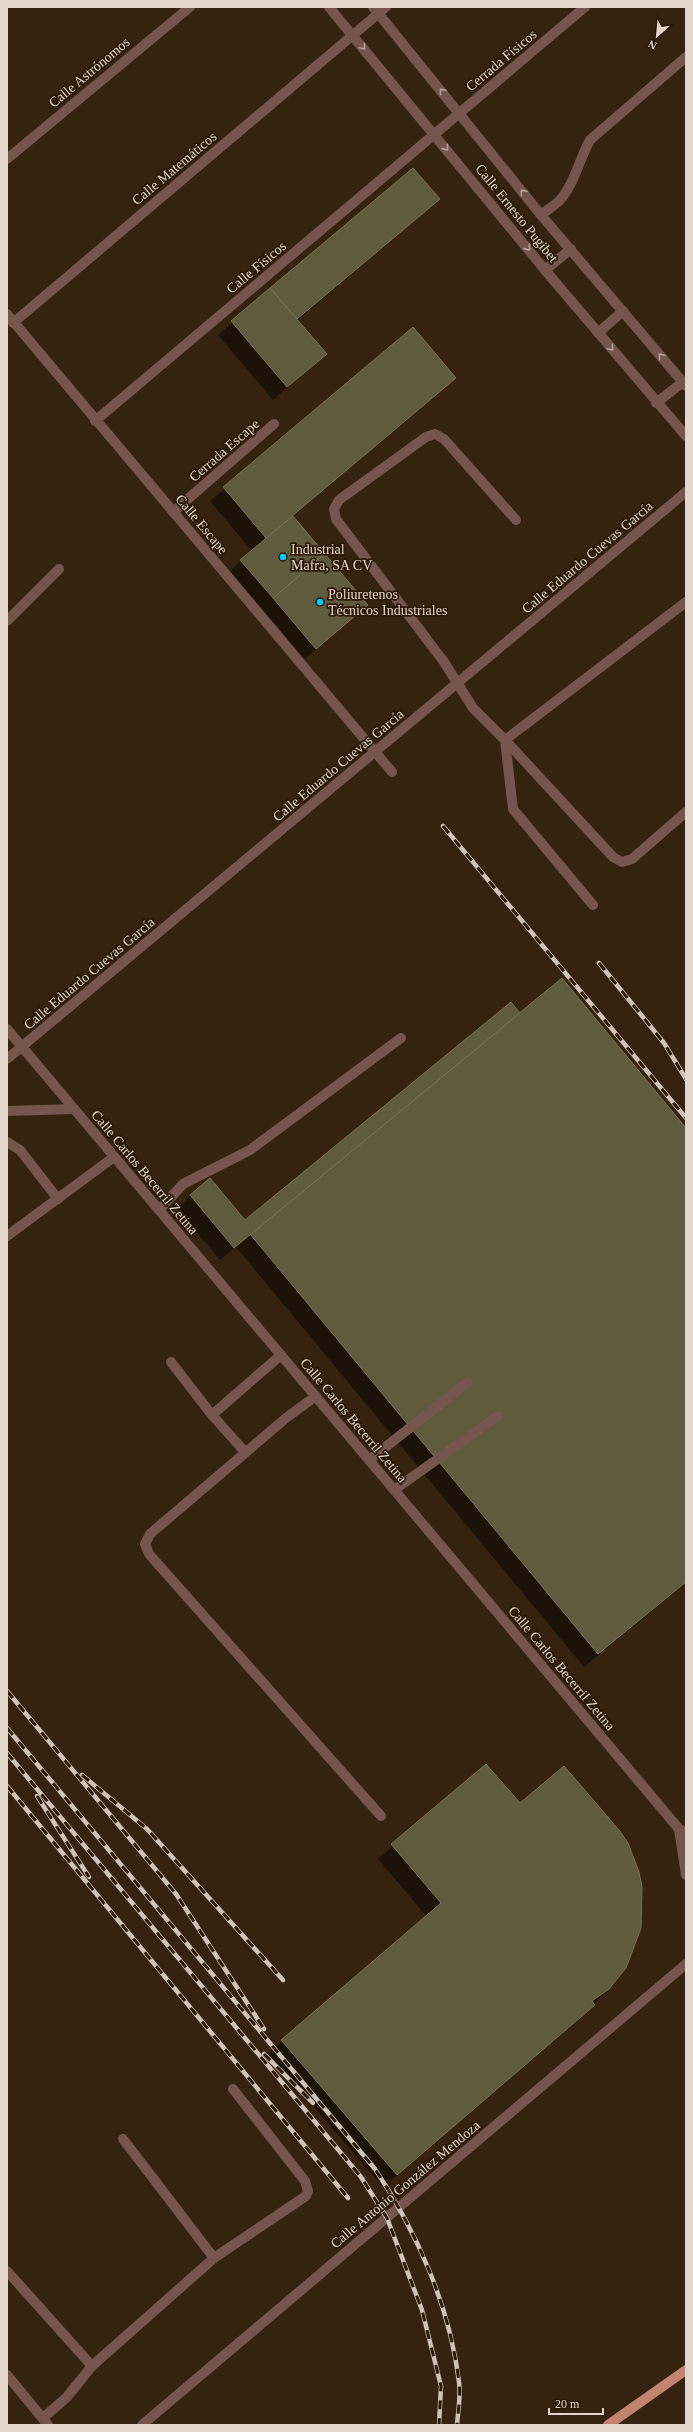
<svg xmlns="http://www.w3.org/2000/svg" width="693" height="2432" font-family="'Times New Roman',serif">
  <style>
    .shadow { fill: #0007 }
    .building { fill: #605b3f; stroke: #797357 }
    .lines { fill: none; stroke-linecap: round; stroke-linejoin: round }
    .minor { stroke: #75564d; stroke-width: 10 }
    .major { stroke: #c28371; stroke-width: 10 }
    .rail-casing { stroke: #cfc3b6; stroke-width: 4.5 }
    .rail { stroke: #2b1905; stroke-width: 3; stroke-dasharray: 9; stroke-linecap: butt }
    .oneway { stroke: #b6a398 }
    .poi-dot { fill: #07cbf9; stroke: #2b1905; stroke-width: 1.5 }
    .labels { text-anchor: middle; stroke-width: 3.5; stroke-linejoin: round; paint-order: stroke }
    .street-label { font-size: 14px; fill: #e2d6ca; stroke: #2b1905 }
    .poi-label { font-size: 14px; fill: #e2d6ca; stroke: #2b1905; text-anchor: start }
  </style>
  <rect width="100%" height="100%" fill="#35230f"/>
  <g class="shadow">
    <polygon points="413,169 439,199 297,321 325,354 273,400 218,335"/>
    <polygon points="413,329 455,378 292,517 367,605 305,659 230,571 252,551 210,501"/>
    <polygon points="520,1015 686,1129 686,1583 584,1667 236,1247 220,1260 177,1209 191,1195 245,1222"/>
    <polygon points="486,1765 609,1988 580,2019 383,2187 268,2054 427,1917 378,1859"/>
  </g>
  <g class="building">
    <polygon points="413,168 440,199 297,319 270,288"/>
    <polygon points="270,288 327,354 287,387 231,321"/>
    <polygon points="413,327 456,378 266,538 223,487"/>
    <polygon points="293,516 325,554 273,598 240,560"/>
    <polygon points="325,554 368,605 316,649 273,598"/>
    <polygon points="562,978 686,1128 686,1582 598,1654 250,1234"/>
    <polygon points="511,1002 520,1013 234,1248 190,1195 210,1178 245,1220"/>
    <polygon points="486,1764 520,1803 564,1766 619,1830 628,1843 639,1872 642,1887 641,1928 626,1968 609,1989 592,2001 595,2005 397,2175 281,2040 441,1903 391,1844"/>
  </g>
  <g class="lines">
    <g class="minor">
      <polyline points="329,7 545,270 686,436"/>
      <polyline points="373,7 541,215 686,386"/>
      <polyline points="7,159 190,7"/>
      <path d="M541,215c6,-5 13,-9 18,-14 15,-16 20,-41 31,-61l96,-83"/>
      <polyline points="545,270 571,249"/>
      <polyline points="7,314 392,772"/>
      <polyline points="13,323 386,7"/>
      <polyline points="598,333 623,311"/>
      <polyline points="656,403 683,382"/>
      <polyline points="95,421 585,7"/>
      <polyline points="173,512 274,424"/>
      <polyline points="516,520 444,439 435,434 426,437 339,500 334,509 336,519 444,662 473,708 505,740 613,857 622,862 632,859 686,812"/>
      <polyline points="7,621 59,569"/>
      <polyline points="593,905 513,809 505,740 686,602"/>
      <polyline points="7,1029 679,1829 686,1832"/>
      <polyline points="7,1059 686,492"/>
      <polyline points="7,1111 74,1109"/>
      <polyline points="7,1142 20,1150 58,1199"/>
      <polyline points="159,1210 183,1184 250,1150 401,1038"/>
      <polyline points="7,1236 114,1157"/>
      <polyline points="171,1362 212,1415 245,1452"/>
      <polyline points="316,1396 286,1418 150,1534 145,1544 149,1554 381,1816"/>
      <polyline points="212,1415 281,1355"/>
      <polyline points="369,1460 468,1382"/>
      <polyline points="394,1490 498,1416"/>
      <polyline points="679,1829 686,1875"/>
      <polyline points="123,2139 214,2258"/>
      <polyline points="7,2271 92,2366"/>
      <polyline points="7,2375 48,2425"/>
      <polyline points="43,2418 67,2397 92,2366 214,2258 306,2196 308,2191 305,2181 233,2089"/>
      <polyline points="142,2425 686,1964"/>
    </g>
    <polyline class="major" points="608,2425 686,2370"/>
    <g class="rail-casing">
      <g id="rail">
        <polyline points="443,826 686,1118"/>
        <polyline points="599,963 664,1043 686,1079"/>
        <polyline points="7,1691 176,1894 264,2029"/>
        <path d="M7,1728l368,441c42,63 75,138 84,213 2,14 -1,29 -2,43"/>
        <polyline points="7,1753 361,2177 387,2218 422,2310 441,2386 439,2425"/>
        <polyline points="82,1775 147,1829 283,1980"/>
        <polyline points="7,1786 348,2198"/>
        <polyline points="37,1796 89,1877"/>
        <polyline points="264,2054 313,2103"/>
      </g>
    </g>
    <use href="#rail" class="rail"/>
  </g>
  <defs><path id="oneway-chevron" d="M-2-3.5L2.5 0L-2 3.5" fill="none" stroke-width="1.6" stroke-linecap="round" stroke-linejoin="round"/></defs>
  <g class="oneway">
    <use href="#oneway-chevron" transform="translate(363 47) rotate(50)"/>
    <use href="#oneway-chevron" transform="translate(442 91) rotate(-129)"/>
    <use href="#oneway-chevron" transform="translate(446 148) rotate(51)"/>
    <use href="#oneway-chevron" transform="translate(523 192) rotate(-129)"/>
    <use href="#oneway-chevron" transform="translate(528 248) rotate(51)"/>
    <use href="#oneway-chevron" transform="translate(611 348) rotate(50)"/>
    <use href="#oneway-chevron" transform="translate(661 356) rotate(-130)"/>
  </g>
  <g class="poi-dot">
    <circle cx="283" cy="557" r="4"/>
    <circle cx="320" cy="602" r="4"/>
  </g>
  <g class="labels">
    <g class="street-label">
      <text transform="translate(501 60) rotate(-40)" y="5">Cerrada Físicos</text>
      <text transform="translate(89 72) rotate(-40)" y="5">Calle Astrónomos</text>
      <text transform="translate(174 168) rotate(-40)" y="5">Calle Matemáticos</text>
      <text transform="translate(517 213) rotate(51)" y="5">Calle Ernesto Pugibet</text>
      <text transform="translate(256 267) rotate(-40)" y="5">Calle Físicos</text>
      <text transform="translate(224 450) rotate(-41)" y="5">Cerrada Escape</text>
      <text transform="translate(202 524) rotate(50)" y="5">Calle Escape</text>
      <text transform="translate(587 557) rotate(-40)" y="5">Calle Eduardo Cuevas García</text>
      <text transform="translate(338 765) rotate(-40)" y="5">Calle Eduardo Cuevas García</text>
      <text transform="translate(89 973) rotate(-40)" y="5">Calle Eduardo Cuevas García</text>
      <text transform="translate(145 1172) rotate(50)" y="5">Calle Carlos Becerril Zetina</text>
      <text transform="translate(354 1420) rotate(50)" y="5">Calle Carlos Becerril Zetina</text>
      <text transform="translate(562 1668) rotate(50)" y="5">Calle Carlos Becerril Zetina</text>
      <text transform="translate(405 2184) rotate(-40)" y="5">Calle Antonio González Mendoza</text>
    </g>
    <g class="poi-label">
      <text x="291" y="554">Industrial<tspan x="291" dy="16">Mafra, SA CV</tspan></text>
      <text x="328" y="599">Poliuretenos<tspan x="328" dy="16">Técnicos Industriales</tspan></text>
    </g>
  </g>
  <rect width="693" height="2432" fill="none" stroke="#e2d6ca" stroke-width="16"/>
  <g transform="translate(657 36) rotate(207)" stroke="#2b1905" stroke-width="3" paint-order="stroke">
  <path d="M0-3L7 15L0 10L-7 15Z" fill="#e2d6ca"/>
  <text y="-6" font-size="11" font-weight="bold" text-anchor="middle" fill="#e2d6ca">N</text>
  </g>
  <path d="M549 2408v6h54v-6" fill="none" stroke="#e2d6ca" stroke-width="2"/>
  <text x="555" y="2408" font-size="12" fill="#e2d6ca" stroke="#2b1905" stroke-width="3" paint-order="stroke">20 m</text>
</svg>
